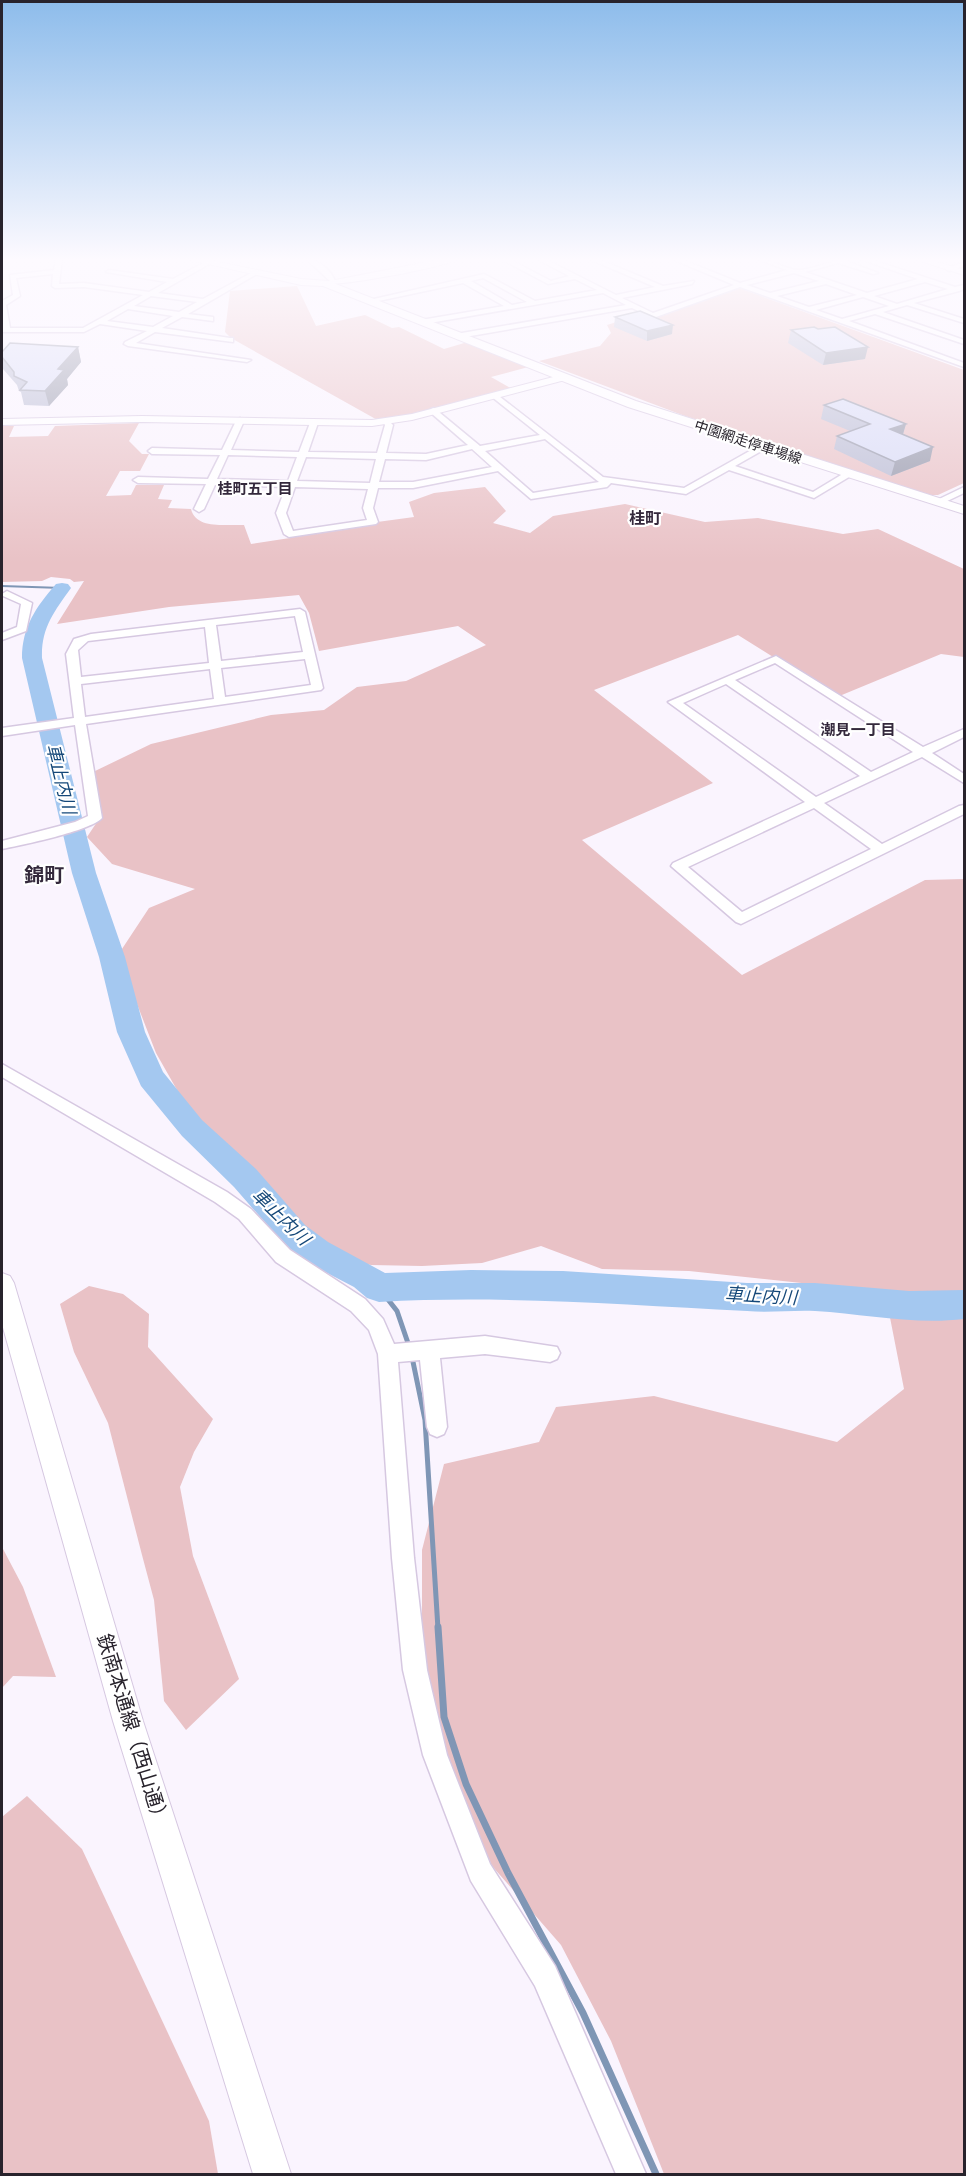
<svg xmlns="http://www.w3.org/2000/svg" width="966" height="2176" font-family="'PT Sans Narrow','Noto Sans JP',sans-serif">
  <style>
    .green { fill: #e9c2c6 }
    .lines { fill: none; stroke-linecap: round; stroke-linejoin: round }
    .stream-far2 { stroke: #7f96b5; stroke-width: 2 }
    .stream-far1 { stroke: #7f96b5; stroke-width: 5 }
    .stream { stroke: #7f96b5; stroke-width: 7 }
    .river { fill: #a4c8f0; fill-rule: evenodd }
    .minor-casing { stroke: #d6c8e1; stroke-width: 3 }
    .tertiary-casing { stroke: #d6c8e1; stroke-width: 2 }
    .secondary-casing { stroke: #d6c8e1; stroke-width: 2 }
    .minor { fill: #fff; fill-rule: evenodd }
    .tertiary { fill: #fff; fill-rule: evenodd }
    .secondary { fill: #fff; fill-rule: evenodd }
    .wall { fill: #babcd4 }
    .shaded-wall { fill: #9799ac }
    .building { fill: #d8dbf6; stroke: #9799ac; stroke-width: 1.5 }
    .labels { text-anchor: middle; stroke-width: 4.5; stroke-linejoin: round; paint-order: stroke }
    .far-street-label { font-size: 14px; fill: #28232c; stroke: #fff }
    .far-neighbourhood-label { font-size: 15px; font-weight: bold; fill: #34293c; stroke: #fff }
    .far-quarter-label { font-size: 16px; font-weight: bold; fill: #34293c; stroke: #fff }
    .water-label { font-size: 18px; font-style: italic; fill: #154879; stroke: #fff }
    .quarter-label { font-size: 20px; font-weight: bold; fill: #34293c; stroke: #fff }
    .near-street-label { font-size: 20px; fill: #28232c; stroke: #fff }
  </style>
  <rect width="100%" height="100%" fill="#faf4fe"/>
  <g class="green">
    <polygon points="297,286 316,326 365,315 392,328 399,327 444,349 471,341 532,366 491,377 514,390 381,422 231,338 225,332 230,291"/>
    <polygon points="739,288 964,370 964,483 938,495 930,495 685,416 539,361 600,346 611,333 607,325 642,314 653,319"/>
    <path d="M139,423l-10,18 13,13h7l-9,17h-20l-14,25 25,-1 5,-10h28l-6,14 14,1 -4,8 23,1c5,21 36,15 53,16l7,19 39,-6 -1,-4 125,-17 -5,-15 25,-9 51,-6 21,24 -13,12 37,10 23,-17 72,-12 80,18 53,-4 85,16 35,-5 86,40v88l-23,-3 -104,43 -99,-62 -144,55 119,93 -131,57 160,135 183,-95 39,-1v1295h-300l-53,-133 -50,-96 -69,-79 -48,-114 -16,-79 -6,-51v-72l22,-86 95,-22 17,-35 98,-11 183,46 67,-53 -19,-97 -196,-21 -87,-2 -61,-23 -59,17 -60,3 -51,-1 -18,-4 -27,-13 -30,-23 -18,-20 -24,-33 -30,-26 -39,-42 -29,-51 -38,-98 31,-47 46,-19 -83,-25 -25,-27 14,-21 -8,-44 58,-28 120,-29 53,-5 33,-23 49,-6 80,-36 -28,-19 -139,25 -10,-38 -10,-18 -130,12 -112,17 27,-43 -10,1 -4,-3 -19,-2 -9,4 -40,1v-156h12l-5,11 39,-1 7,-10z"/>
    <polygon points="89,1286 123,1294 149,1314 148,1347 213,1419 194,1452 180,1487 193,1556 239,1679 186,1730 164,1701 154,1600 142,1555 108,1423 74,1352 60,1304"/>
    <polygon points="2,1547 23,1587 56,1677 13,1676 2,1688"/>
    <polygon points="27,1796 82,1849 209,2121 218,2174 2,2174 2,1817"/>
  </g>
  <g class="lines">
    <polyline class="stream-far2" points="2,586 62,588"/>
    <g class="stream-far1">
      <polyline points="379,1288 397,1311 409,1346"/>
      <polyline points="412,1357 425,1420 438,1629"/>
    </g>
    <polyline class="stream" points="438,1627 444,1717 466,1784 508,1873 583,2013 656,2174"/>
    <path class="river" d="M62,583l6,1 3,4c-17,24 -30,40 -29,70l54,215 29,84 20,75 18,40 39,48 54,49 49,56 23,17 57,31 86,-3 92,1 184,12h68l94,8 55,-1v29c-50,6 -99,-5 -149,-8 -23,-1 -46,2 -68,0 -123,-6 -245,-16 -368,-9l-12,-4 -13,-11 -48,-25 -23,-19 -49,-56 -52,-51 -41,-50 -24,-54 -18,-75 -27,-84 -50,-215c0,-31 14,-51 34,-74z"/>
    <g class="minor-casing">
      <g id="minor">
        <path d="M56,259h6l-3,25 25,-1 65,9 18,-10 -61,-10 3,-2 64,9 34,-18h4v2l-53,30 45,6 50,-27h4v2l-69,40 25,3v4l-31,-4 -20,11 68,10h3v4l-78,-10 -19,11 115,17 -4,2 -119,-16 -4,-2 1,-2 22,-11 -47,-7 -16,8h-82v-31l11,-6 -3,-20 44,-5zM53,274l-1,12 3,2 29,-1 59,8 -60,33h-73l-4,-23 14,-9 -4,-18zM151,296l46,6 -18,10 -45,-6zM128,309l45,7 -20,11 -46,-6z"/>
        <path d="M306,259c12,0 27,13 29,23h-4z"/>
        <path d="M501,259h8l42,22 18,-5 -32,-17h8l71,36 39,-8 -66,-28h9l65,27 31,-5 -2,3 -70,14 31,15 81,-28 -62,-26h9l59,24 47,-13 -30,-11c14,0 27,10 41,11 16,0 34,-11 51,-11l-3,2 32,12 -5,1 -35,-11 -33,9 62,21 51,-14 -58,-20h9l86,28 9,-2v4l-5,2 -45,12 50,16v4l-57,-18 -24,7 81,28v4l-89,-30 -26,7 115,42v4l-224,-80 -87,31 -21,-10 -173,30 -3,-4 170,-29 -23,-12 -179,31 -3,-4 83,-14 -41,-23 -94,20 -4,-2 119,-27 51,27 62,-11 -22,-11 -27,5zM794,273l25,8 -49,12 -23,-8zM483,278l44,24 -15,3 -41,-24zM925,282l23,7 -51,15 -23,-8zM826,284l31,11 -48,12 -32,-11zM863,297l26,9 -47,13 -26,-9z"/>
        <polygon points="964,262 964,266 949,271 946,269"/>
        <path d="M495,393l108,84 81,11 78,-44 3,1v4l-30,17 78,26 33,-20 8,2 -40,24 -85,-28 -43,24 -75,-11 -4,4 -76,12 -33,-28 -85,17h-35l-5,20 5,14 -2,2 -87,13 -5,-3 -8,-21 10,-26 -71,-2 -11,24 -5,3 -5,-3 12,-25 -68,-1 -5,-3 5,-3 70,2 12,-24 -68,-1 -4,-3 4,-3 70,2 14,-29 4,-3 4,3 -13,29 68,2 11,-29 4,-3 4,3 -10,29 69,1 8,-28 -2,-3 4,-3 6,6 -7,28 40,1 42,-9 -37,-32v-4l3,-1 46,38 60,-11 -48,-38 -1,-2zM545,439l54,43 -66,11 -48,-42zM472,449l20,18 -79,15h-34l6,-23 41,1zM228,455l69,2 -9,24 -71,-2zM306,457l70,2 -6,24 -73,-2zM295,487l73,2 -5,19 4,12 -74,11 -7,-18z"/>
        <polygon points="964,487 964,493 941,504 933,502"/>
        <polygon points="7,591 32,603 26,631 2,640 2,633 17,627 21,604 3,596 2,594"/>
        <path d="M300,609l5,3 18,76 -2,2 -235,34 16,94c-12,13 -80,27 -100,31v-8l73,-19 13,-6 -13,-91 -73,11v-8l72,-10 -8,-64 8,-15 17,-5zM295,616l8,36 -82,9 -5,-36zM205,627l4,36 -128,14 -3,-27 10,-9zM305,659l6,26 -86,12 -4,-29zM210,669l4,30 -129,18 -4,-33z"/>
        <path d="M776,656l147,91 41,-18v8l-32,16 32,21v9l-42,-26 -98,46 58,41 77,-38 5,-1v9l-223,110 -5,-2 -65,-56 2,-3 132,-61 -137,-100zM775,663l138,89 -42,20 -136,-92zM726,684l134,92 -44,21 -133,-94zM814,808l57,41 -129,63 -54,-45z"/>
        <polygon points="2,1064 227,1192 251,1209 290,1250 365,1299 383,1319 394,1344 485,1336 557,1347 560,1353 557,1359 550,1362 485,1354 440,1358 447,1427 444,1434 437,1437 430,1434 427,1427 420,1360 398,1362 414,1558 427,1670 447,1755 490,1864 555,1966 646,2174 616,2174 535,1986 471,1881 423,1755 403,1670 392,1558 378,1354 369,1330 351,1311 276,1262 239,1219 215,1202 2,1077"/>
      </g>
    </g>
    <g class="tertiary-casing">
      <g id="tertiary">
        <path d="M442,259h16c-12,8 -129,30 -138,24z"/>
        <polygon points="914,259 927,259 964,270 964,275"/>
        <polygon points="561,375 566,378 565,380 412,420 372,426 142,422 2,425 2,419 142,416 372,420 412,414"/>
        <polygon points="2,1273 10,1276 14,1283 143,1721 291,2174 253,2174 113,1721 2,1324"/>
      </g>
    </g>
    <g class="secondary-casing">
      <polygon id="secondary" points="186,259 204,259 301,279 328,281 636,401 964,506 964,514 628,407 323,286 301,285"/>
    </g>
    <use href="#minor" class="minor"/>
    <use href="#tertiary" class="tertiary"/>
    <use href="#secondary" class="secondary"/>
  </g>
  <g class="wall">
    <polygon points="615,317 672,334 647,341 614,327"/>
    <polygon points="791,330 865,359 823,365 788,343"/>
    <polygon points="78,347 81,362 67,379 68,385 49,406 24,405 21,392 19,391 17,385 3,369 2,363 2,352"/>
    <polygon points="824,405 906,424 903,435 930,461 891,476 834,449 837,436 850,431 821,419"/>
  </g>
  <g class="shaded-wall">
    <polygon points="673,325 672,334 647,341 647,331"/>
    <polygon points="78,347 81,362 67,379 68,385 49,406 45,391 58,369"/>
    <polygon points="868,347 865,359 823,365 826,353"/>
    <polygon points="906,424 902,437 890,429"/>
    <polygon points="933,447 930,461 891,476 895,462"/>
  </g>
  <g class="building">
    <polygon points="640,311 673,325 647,331 615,317"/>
    <polygon points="814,327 818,329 835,327 868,347 826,353 791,330"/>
    <polygon points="10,343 78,347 58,369 64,370 45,391 20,390 27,382 14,376 14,372 2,357 2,352"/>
    <polygon points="843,399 906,424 890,429 933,447 895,462 837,436 870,424 824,405"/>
  </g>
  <linearGradient id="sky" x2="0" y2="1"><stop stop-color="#8dbceb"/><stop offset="0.46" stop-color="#fdfaff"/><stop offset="1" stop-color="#fdfaff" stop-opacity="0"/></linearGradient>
  <rect width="966" height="564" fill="url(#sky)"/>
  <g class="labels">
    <g class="far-street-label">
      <text transform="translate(748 442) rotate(18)" y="5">中園網走停車場線</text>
    </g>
    <g class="far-neighbourhood-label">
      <text x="255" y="494">桂町五丁目</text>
      <text x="858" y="735">潮見一丁目</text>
    </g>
    <g class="far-quarter-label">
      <text x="645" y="524">桂町</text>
    </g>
    <g class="water-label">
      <text transform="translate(61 779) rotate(76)" y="6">車止内川</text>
      <text transform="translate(281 1217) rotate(44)" y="6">車止内川</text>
      <text transform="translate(761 1296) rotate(3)" y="6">車止内川</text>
    </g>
    <g class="quarter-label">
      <text x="44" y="882">錦町</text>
    </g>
    <g class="near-street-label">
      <text transform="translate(133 1730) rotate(73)" y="7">鉄南本通線（西山通）</text>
    </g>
  </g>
  <rect width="966" height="2176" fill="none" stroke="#28232c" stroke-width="6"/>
</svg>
